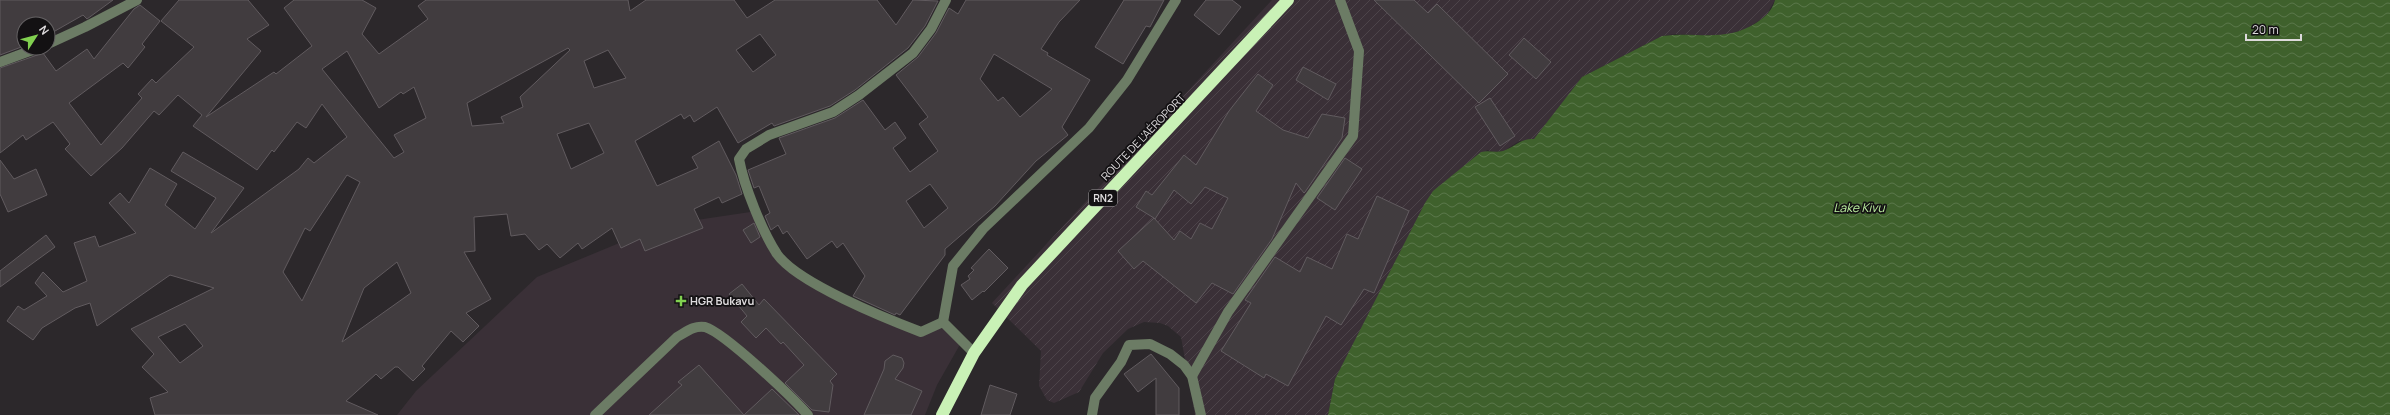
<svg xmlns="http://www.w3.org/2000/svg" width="2390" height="415" font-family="Manrope,sans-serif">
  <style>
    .built { fill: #3a3037 }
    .industrial { fill: url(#industrial-furrows) }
    .water { fill: url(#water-waves) }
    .building { fill: #413c3f; stroke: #615b5f; fill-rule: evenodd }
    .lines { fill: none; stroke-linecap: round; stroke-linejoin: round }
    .minor { stroke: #6c7c65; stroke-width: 10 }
    .highway { stroke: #c9f1b6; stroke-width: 12 }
    .poi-dot { fill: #81d050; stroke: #131113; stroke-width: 1.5 }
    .labels { text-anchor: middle; stroke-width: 3.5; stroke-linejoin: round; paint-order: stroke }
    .shield { fill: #131113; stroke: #a09ea0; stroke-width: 1 }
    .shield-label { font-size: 10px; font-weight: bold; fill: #dddadc }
    .street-label { font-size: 11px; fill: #dddadc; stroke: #131113 }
    .poi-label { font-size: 11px; font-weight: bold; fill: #dddadc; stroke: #131113; text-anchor: start }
    .water-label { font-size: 12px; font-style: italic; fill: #bdf1a1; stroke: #131113 }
  </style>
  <defs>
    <pattern id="industrial-furrows" width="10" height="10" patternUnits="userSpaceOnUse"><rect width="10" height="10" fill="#3a3037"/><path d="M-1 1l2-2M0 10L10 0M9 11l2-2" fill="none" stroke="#4d444a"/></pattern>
    <pattern id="water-waves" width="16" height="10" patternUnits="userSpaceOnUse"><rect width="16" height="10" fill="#3f612c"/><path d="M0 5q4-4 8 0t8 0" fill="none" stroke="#5a774a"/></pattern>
  </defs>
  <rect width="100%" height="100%" fill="#2c282b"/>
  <polygon class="built" points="757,211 778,255 797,273 921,332 943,322 962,341 937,385 925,415 397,415 416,391 537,277 663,225"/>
  <polygon class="industrial" points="1272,0 1775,0 1766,16 1746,29 1721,36 1675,34 1662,36 1582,77 1534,140 1519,141 1504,151 1494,152 1487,150 1335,379 1328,415 1195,415 1181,337 1168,326 1160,323 1144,322 1128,329 1103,353 1079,392 1054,403 1047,400 1039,386 1041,351 992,303"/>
  <path class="water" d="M1775,0h615v415h-1062l7,-36 90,-176 8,-12 48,-39c8,-2 14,1 22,-1 13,-4 15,-12 31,-12l48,-62 80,-41c35,-5 62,7 94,-13 9,-6 16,-12 19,-23z"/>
  <g class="building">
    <polygon points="0,0 113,0 87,19 83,15 48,35 48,24 24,24 24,46 0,55"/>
    <path d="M179,0h69l21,25 -22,14 14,12 -55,66 68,-45 2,2 36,-28 -28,-38 10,-8h68l14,8 -14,26 17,20 49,-35 -10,-13 8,-6h202l2,11 16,-11h88l13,18 28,-18h102l19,25 17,-25 25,1 -13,25 -17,22 -53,42 -25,16 -56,20 -2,-3 -34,20 -21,-36 -23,15 -4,-7 -6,4 -3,-5 -46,27 22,45 41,-18 -6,-11 27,-16 17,34 6,19 -20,9 -3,-6 -25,12 9,19 -58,23 -5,-12 -19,9 -9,-20 -30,21 -4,-6 -18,15 -13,-14 -8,6 -14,-16 -14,2 -4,-22 -33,3 1,34 -11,1 27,47 -25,14 13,13 -16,16 -12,-11 -29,35 3,3 -12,12 -15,-14h-3l-14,12 -5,-5 -30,27 32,14h-223l-5,-17 18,-6 -26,-25 12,-13 -23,-25 83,-41 -44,-13 -73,51 -7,-23 -15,5 -33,20 -9,12 -26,-19 11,-15 6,4 23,-14 -12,-13 8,-11 20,20 24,-11 -13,-38 21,-7 4,11 37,-14 -27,-30 11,-10 9,10 21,-35 27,16 -12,21 30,24 21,-31 -45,-27 12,-19 61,36 -33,45 88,-64 9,-11 6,5 33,-26 -25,-33 -16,24 -9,-6 -23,30 -2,-2 -15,20 -64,-44 9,-11 -24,-20 -19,20 -5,-4 -32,37 -31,28 -26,-27 5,-5 -17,-22 -27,18 -3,-5 -23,18v-85l43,-15 13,18 31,-22 7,10 40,-50 6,-4 20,16 -18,23 3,3 -17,21 -5,-5 -54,40 32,42 41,-47 -4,-4 14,-15 4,4 38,-36 -33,-26zM760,34l16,21 -23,17 -17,-22zM568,48l2,2 -50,47 3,10 -22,10 3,6 -32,3 -5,-23zM608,50l18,28 -32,10 -10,-27zM347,51l32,57 22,-16 2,2 11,-7 12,31 -32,17 10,17 -10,6 -72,-89zM589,123l15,30 -33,16 -14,-35zM347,175l13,7 -58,119 -19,-29 22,-44 5,3zM397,262l14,31 -69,49 22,-54zM185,324l18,22 -23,17 -22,-26z"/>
    <path d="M966,0h114l-21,22 -18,27 7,4 -1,2 43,25 -28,47 6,8 -32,26 -41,45 -50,43v6l-45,60 -4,-2 -1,2 -42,-19 12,-20 -22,-33 -6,5 -5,-7 -25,18 -20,-28 -4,3 -5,-9 -7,5 -6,-14 5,-3 -11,-27 -5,2 -6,-18 38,-16 -7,-16 56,-20 28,-18 22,30 10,-8 11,16 -13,10 17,24 28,-21 -19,-27 9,-7 -32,-42 22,-18 18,-24 13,-25 9,6zM994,54l58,35 -32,28 -17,-20 -5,4 -18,-22zM930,184l18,24 -24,20 -18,-27z"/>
    <polygon points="1124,0 1164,0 1150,27 1146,26 1123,64 1095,47"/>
    <polygon points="1206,0 1232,0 1241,7 1219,35 1194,15"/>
    <polygon points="1374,0 1414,0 1428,13 1437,4 1508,74 1479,103"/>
    <polygon points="1524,38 1551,62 1536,79 1509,55"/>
    <polygon points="1303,67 1336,84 1328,100 1296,80"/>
    <path d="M1258,74l15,11 -17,26 27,19 25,8 14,-24 23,4 -3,20 -37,54 -1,1 -8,-10 -24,56 -39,55 -21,-11 -16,20 -53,-42 -9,8 -16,-18 36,-33 -18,-11 10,-16 6,4 32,-40 12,10 33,-54zM1205,187l23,11 -16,31 -12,-6 -9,16 -11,-8 -6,9 -20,-22 1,1 19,-29 17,14z"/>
    <polygon points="1490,98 1515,136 1500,146 1475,107"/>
    <polygon points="1345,158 1362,169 1335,210 1317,198"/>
    <polygon points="0,160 14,179 36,169 47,195 8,212 0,194"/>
    <polygon points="1377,196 1409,211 1374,293 1364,289 1341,325 1326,316 1288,386 1266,374 1264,378 1221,351 1251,303 1245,300 1275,257 1300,272 1307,257 1332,269 1347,234 1358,239"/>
    <polygon points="754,223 760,237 751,243 743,230"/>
    <polygon points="46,235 55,247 0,287 0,271"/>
    <polygon points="989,249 1008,268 984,292 983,291 972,300 961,285 970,279 968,276 974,270 971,268"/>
    <polygon points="742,284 759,305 764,299 837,374 830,381 833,385 829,412 812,410 785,383 804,365 783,342 781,344 766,328 756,338 741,322 747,316 729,294"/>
    <polygon points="1151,354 1179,388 1179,415 1156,415 1156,378 1138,392 1124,374"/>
    <polygon points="893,355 902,358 904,363 903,368 895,379 922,391 911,415 864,415 884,369 885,361"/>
    <polygon points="699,365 744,415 772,389 799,415 649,415 682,385 678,382"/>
    <polygon points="990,385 1017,394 1010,415 981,415"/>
  </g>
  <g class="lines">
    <g class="minor">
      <polyline points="48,44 85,27 137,0"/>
      <polyline points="0,62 38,48"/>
      <path d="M943,322l-22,10c-34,-13 -124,-49 -144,-78 -15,-23 -33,-68 -38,-95l7,-10 23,-14 64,-23 26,-17 54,-42 18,-24 15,-29"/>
      <polyline points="974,353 943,322 953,266 983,229 1089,128 1127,80 1176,0"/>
      <polyline points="1192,376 1228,312 1353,136 1359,51 1340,0"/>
      <path d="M595,415l82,-78c9,-5 17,-12 28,-10 20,6 87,70 103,88"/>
      <polyline points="1092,415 1095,398 1121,362 1129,345 1150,344 1170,354 1184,365 1192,376 1201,415"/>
    </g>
    <polyline class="highway" points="942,415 974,353 1022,285 1288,0"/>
  </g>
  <path class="poi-dot" d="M679 295h4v4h4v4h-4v4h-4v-4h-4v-4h4z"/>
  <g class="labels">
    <rect class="shield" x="1089" y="190" width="28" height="16" rx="3"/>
    <g class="shield-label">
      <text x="1103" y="202">RN2</text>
    </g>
    <g class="street-label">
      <text transform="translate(1143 137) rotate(-46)" y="4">ROUTE DE L'AÉROPORT</text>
    </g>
    <g class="poi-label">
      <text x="690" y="305">HGR Bukavu</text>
    </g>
    <g class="water-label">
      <text x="1859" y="212">Lake Kivu</text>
    </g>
  </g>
  <g transform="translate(36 36) rotate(54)"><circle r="19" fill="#131113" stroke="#646163"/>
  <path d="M0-3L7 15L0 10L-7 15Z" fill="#81d050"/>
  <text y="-6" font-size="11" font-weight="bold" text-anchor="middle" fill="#dddadc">N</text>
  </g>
  <path d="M2246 34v6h55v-6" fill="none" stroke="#dddadc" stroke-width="2"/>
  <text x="2252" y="34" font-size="12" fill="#dddadc" stroke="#131113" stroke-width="3" paint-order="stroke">20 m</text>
</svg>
